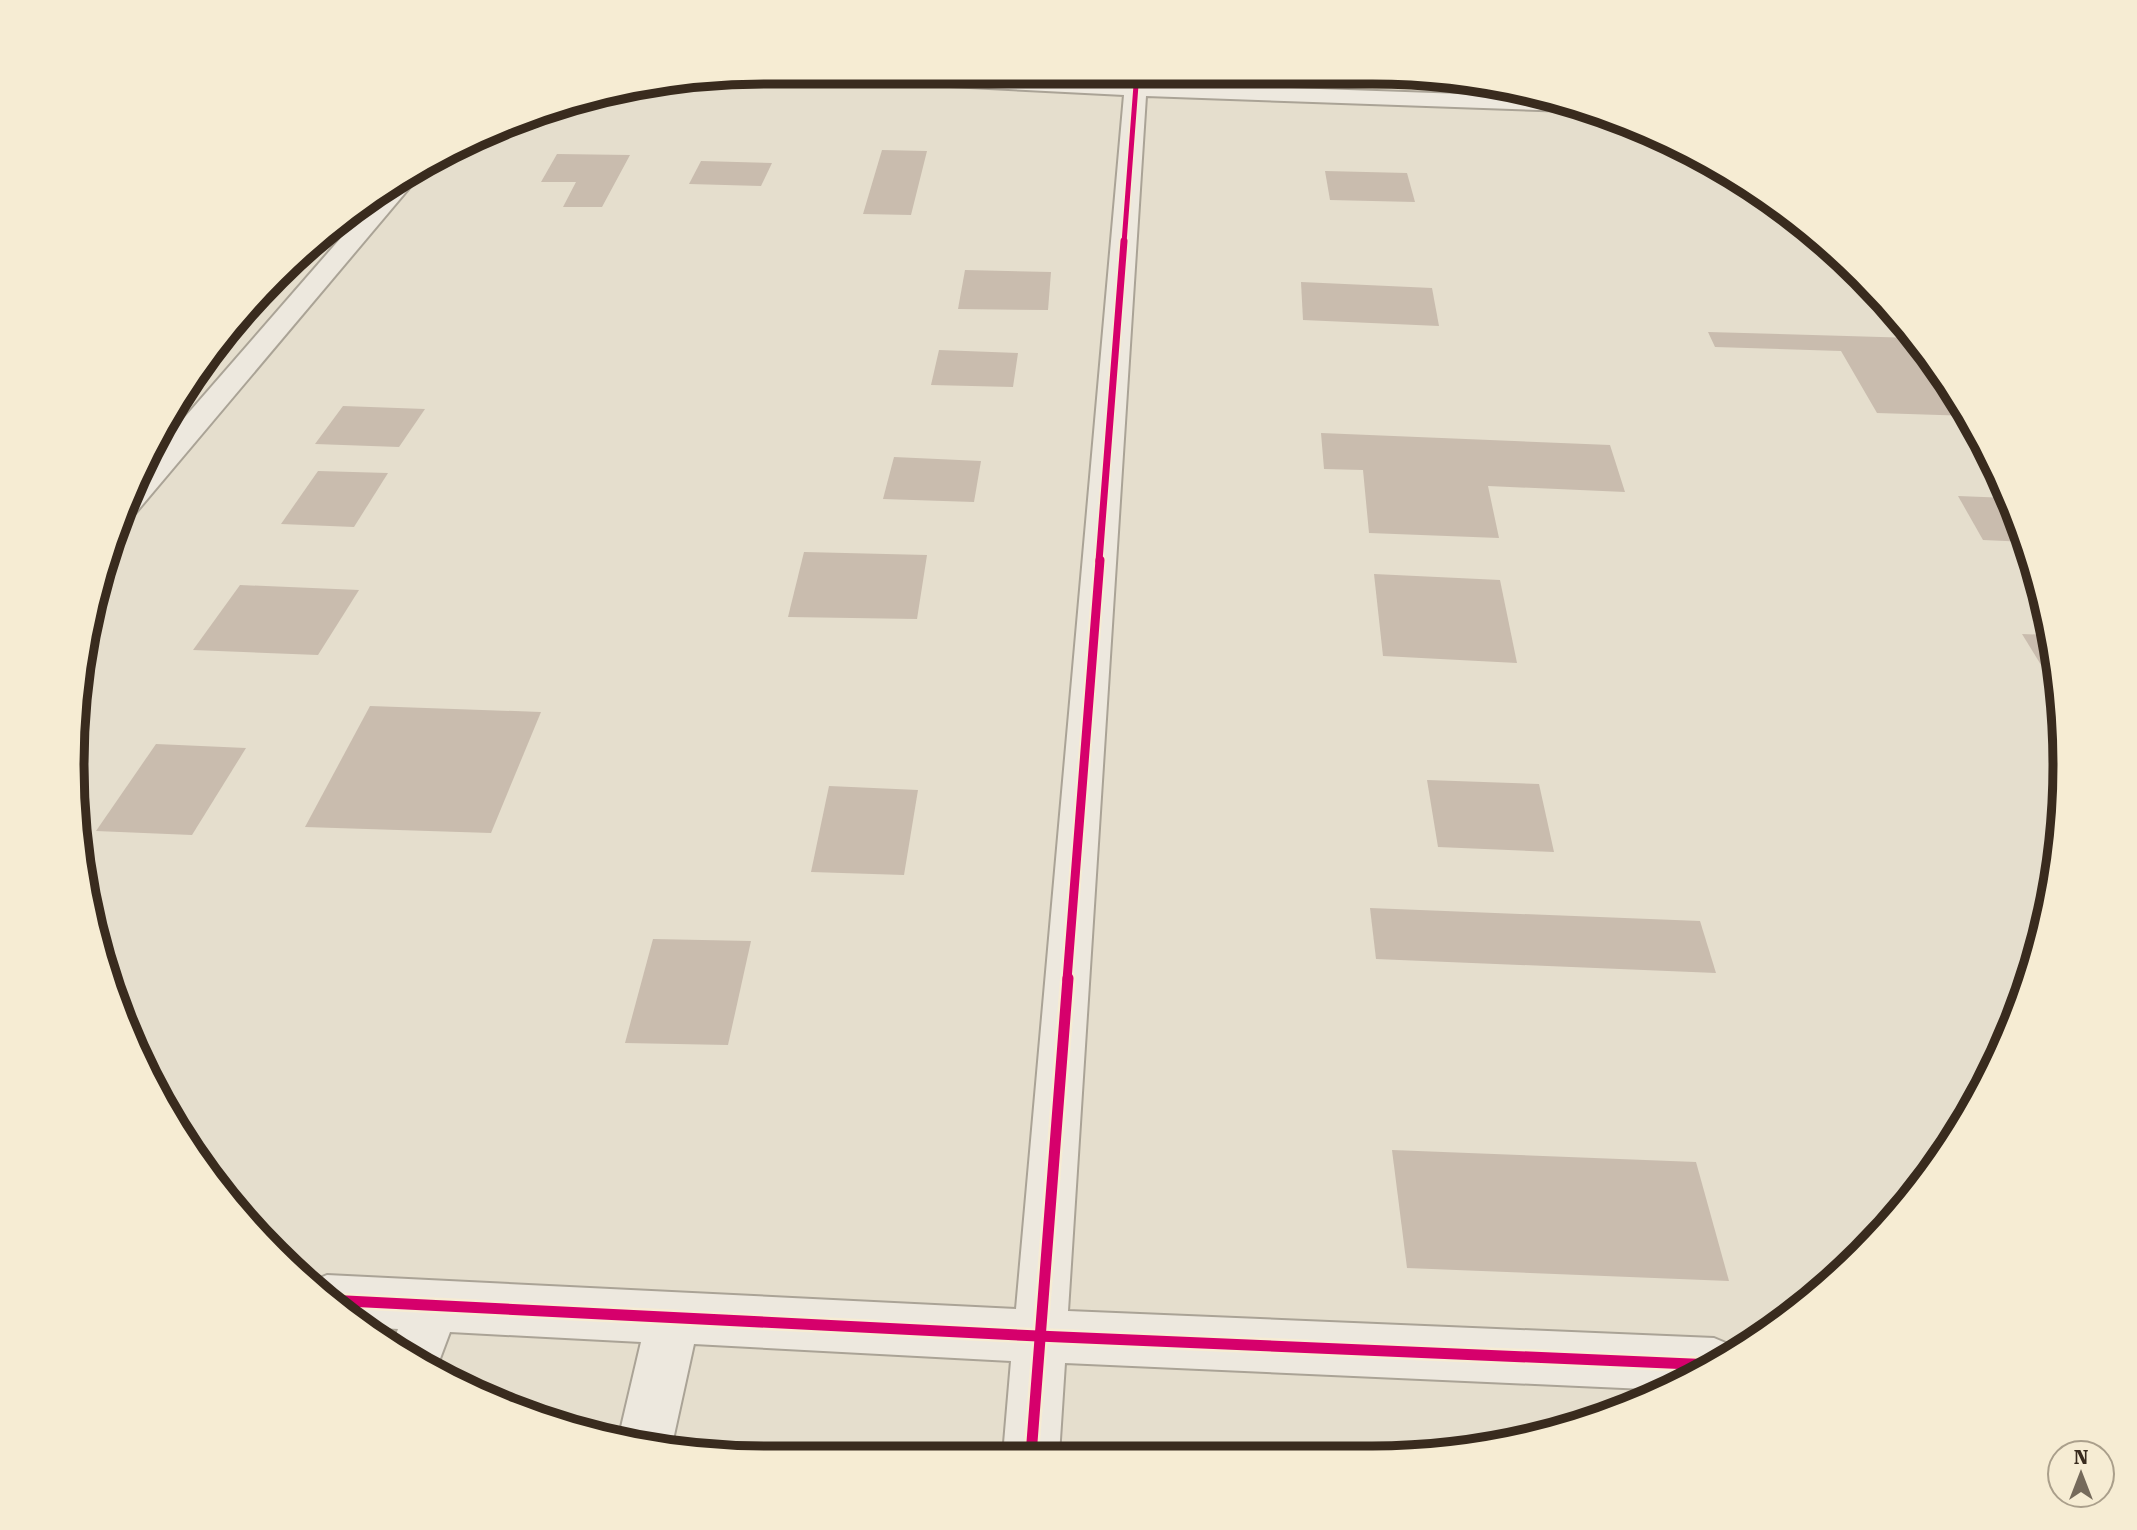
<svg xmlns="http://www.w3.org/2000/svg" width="2137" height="1530" font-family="'Roboto Serif',serif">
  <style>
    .building { fill: #c9bcae }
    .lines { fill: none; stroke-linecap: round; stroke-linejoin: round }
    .minor-casing { stroke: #aaa396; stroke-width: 4 }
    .minor { fill: #ede8de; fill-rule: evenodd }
    .cycleway-far3-casing { stroke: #f6ecd3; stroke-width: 8 }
    .cycleway-far2-casing { stroke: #f6ecd3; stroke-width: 10 }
    .cycleway-far1-casing { stroke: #f6ecd3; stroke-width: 13 }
    .cycleway-casing { stroke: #f6ecd3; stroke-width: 16 }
    .cycleway-far3 { stroke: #d6006c; stroke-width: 5 }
    .cycleway-far2 { stroke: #d6006c; stroke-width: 7 }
    .cycleway-far1 { stroke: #d6006c; stroke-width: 9 }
    .cycleway { stroke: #d6006c; stroke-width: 11 }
    .rim { fill: none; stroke: #392b1e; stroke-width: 9 }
  </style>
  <rect width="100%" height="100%" fill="#e5decd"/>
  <g class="building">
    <polygon points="882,150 927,151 911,215 863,214"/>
    <polygon points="557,154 630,155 602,207 563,207 576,182 541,182"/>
    <polygon points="701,161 772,163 761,186 689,184"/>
    <polygon points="1325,171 1407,173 1415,202 1330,200"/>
    <polygon points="1782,210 1795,220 1813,232 1795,232"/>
    <polygon points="965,270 1051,272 1048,310 958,309"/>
    <polygon points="1301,282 1432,288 1439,326 1303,320"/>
    <polygon points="1708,332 1915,338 1971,416 1877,413 1841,351 1715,347"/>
    <polygon points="939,350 1018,353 1013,387 931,385"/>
    <polygon points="343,406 425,409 399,447 315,444"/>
    <polygon points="1321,433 1610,445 1625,492 1488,486 1499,538 1369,533 1363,470 1324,469"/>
    <polygon points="894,457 981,461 974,502 883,499"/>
    <polygon points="318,471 388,473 354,527 281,524"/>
    <polygon points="1958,496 2008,498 2028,542 1983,540"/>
    <polygon points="804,552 927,555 917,619 788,617"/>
    <polygon points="1374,574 1500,580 1517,663 1383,656"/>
    <polygon points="240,585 359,590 318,655 193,650"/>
    <polygon points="2022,634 2050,635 2059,675 2060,696"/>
    <polygon points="370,706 541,712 491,833 305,827"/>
    <polygon points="156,744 246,748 192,835 96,831"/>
    <polygon points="1427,780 1539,784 1554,852 1438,847"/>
    <polygon points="829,786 918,790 904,875 811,872"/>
    <polygon points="1370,908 1700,921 1716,973 1376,959"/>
    <polygon points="653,939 751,941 728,1045 625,1043"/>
    <polygon points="1392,1150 1696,1162 1729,1281 1407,1268"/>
    <polygon points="713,1445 860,1454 860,1456 720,1457 711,1455"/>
  </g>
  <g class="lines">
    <g class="minor-casing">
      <g id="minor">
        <polygon points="783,72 917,72 1126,82 1127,72 1147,72 1147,83 1545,97 1578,107 1569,111 1146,96 1068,1311 1714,1338 1733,1346 1736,1353 1667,1390 1065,1363 1059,1455 1003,1455 1011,1361 694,1344 671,1449 618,1440 641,1342 450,1332 435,1372 392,1346 398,1329 362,1327 343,1315 308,1283 327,1275 1016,1309 1124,95 794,78"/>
        <polygon points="422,164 425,169 421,174 133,516 119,518 138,471 387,185"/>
      </g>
    </g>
    <use href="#minor" class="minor"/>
    <g class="cycleway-far3-casing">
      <polyline id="cycleway-far3" points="1124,243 1137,72"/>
    </g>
    <g class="cycleway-far2-casing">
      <polyline id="cycleway-far2" points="1099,561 1124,241"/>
    </g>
    <g class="cycleway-far1-casing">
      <polyline id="cycleway-far1" points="1067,980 1100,560"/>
    </g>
    <g class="cycleway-casing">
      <g id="cycleway">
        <polyline points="327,1300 1038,1336 1714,1365"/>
        <polyline points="1031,1455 1068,978"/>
      </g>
    </g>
    <use href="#cycleway-far3" class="cycleway-far3"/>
    <use href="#cycleway-far2" class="cycleway-far2"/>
    <use href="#cycleway-far1" class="cycleway-far1"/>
    <use href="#cycleway" class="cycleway"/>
  </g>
  <path d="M0 0H2137V1530H0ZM765 84H1372A681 681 0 0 1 2053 765V765A681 681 0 0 1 1372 1446H765A681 681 0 0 1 84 765V765A681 681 0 0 1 765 84Z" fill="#f6ecd3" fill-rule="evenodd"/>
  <path class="rim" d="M765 84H1372A681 681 0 0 1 2053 765V765A681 681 0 0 1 1372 1446H765A681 681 0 0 1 84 765V765A681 681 0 0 1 765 84Z"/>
  <g transform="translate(2081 1474)"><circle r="33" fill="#f6ecd3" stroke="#aa9f8b" stroke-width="2"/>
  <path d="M0-5L12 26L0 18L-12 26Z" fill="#756a5b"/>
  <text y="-10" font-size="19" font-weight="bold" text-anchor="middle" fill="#392b1e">N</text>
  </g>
</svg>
